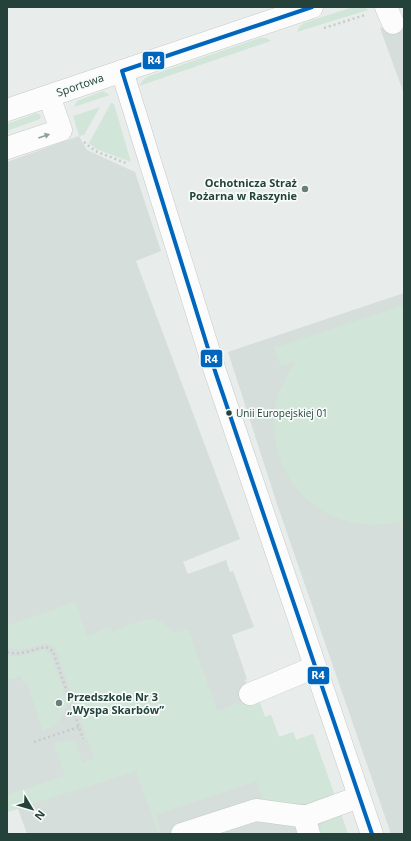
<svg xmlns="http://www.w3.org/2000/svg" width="411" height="841" font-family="'Open Sans',sans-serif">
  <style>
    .built { fill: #d6dedb }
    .green { fill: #d1e6d8 }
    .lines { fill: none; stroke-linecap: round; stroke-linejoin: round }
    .minor-casing { stroke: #c5cac8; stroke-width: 23 }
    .path { stroke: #c3ccca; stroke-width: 2.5; stroke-dasharray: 2 3; stroke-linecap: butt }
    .minor { stroke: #fcfcfc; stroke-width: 22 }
    .bus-1-casing { stroke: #f7fbf9; stroke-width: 7 }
    .bus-1 { stroke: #0065bd; stroke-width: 4 }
    .oneway { fill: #909f9b }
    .poi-dot { fill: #697e78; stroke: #f7fbf9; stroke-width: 1.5 }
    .bus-dot { fill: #24423a; stroke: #f7fbf9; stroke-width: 1.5 }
    .labels { text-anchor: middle; stroke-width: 3.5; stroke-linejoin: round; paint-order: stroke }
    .bus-label { font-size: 10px; fill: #24423a; stroke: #f7fbf9; text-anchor: start }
    .street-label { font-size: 11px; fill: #24423a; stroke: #f7fbf9 }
    .poi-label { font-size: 11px; font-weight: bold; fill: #24423a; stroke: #f7fbf9; text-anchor: end }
    .line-badge { stroke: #f7fbf9; stroke-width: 1.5 }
    .badge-label { font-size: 11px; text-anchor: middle; font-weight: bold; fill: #fff }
  </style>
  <rect width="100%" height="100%" fill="#e8edeb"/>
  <g class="built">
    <polygon points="404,19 404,94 380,28"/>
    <polygon points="79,136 87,150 135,172 161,251 136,261 240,539 183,562 188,574 226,560 230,572 233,571 254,627 232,635 247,679 245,680 253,702 259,701 265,717 271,715 279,737 293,732 296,740 313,734 348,834 27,834 18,809 7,812 7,162"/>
    <polygon points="404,293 404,834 391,834 277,504 228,352"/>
  </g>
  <g class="green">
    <polygon points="353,7 364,7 368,10 297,32 299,27 304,23"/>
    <polygon points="260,38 266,38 271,41 139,86 143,80 149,76"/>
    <polygon points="103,91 110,95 74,107 77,101"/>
    <polygon points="111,103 114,104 131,162 96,149 89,143"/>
    <polygon points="100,107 84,135 79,136 73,116"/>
    <polygon points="37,113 41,116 40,119 7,131 7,124"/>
    <path d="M404,305v215c-70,22 -139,-36 -129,-109 2,-18 11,-35 22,-50l-16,6 -7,-19z"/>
    <path d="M75,602l12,34 24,-9 2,5c11,-4 32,-16 43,-12 7,2 13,8 19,13l13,-4 29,82 35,-12 7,2 6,16 6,-2 8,22 14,-5 3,8 17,-6 22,62c-29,9 -41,9 -71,4l-1,-1 -6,-18 -101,33 4,17 -2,1 -22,-61 -129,41v-17l58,-19 -11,-33 12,-2h10l6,22 12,-4 -38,-111 -9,-5 -27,7 -13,-2v-22z"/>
    <path d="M45,650l6,5 16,47c-3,15 -10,24 -24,29l-16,-49 -3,1 -3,-7 -14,4v-24l10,1z"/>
    <path d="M340,814l8,20h-28c-2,-13 11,-16 20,-20z"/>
  </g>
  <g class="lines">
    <g class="minor-casing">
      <g id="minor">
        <polyline points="386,7 393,23"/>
        <polyline points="122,71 215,371 372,834"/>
        <polyline points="7,110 312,7"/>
        <polyline points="7,148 61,130 49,96"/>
        <polyline points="250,694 315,667"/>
        <polyline points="304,816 309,834"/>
        <polyline points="182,834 256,810 300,816 307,816 359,797"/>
      </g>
    </g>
    <g class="path">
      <polyline points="324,28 365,15"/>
      <polyline points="84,142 95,151 126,163"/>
      <path d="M7,652c14,4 25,-3 39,-5l7,4 30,88"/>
      <polyline points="34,742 79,727"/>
    </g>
    <use href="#minor" class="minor"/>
    <g class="bus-1-casing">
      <polyline id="bus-1" points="312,7 122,71 215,371 372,834"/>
    </g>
    <use href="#bus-1" class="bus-1"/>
  </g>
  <defs><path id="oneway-solid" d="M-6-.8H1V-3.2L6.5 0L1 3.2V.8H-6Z"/></defs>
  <use class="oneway" href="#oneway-solid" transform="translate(44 136) rotate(-19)"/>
  <g class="poi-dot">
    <circle cx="305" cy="189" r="4"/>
    <circle cx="59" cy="703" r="4"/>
  </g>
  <circle class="bus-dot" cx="229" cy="413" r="3.5"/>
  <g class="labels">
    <g class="bus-label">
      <text x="236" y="417">Unii Europejskiej 01</text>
    </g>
    <g class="street-label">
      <text transform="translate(80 85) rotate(-19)" y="4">Sportowa</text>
    </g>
    <g class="poi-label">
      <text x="297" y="187">Ochotnicza Straż<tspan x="297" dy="13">Pożarna w Raszynie</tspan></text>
      <text x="67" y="701" text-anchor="start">Przedszkole Nr 3<tspan x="67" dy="13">„Wyspa Skarbów”</tspan></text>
    </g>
  </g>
  <g class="line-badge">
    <rect x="142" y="51" width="23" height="19" rx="4" fill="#0065bd"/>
    <rect x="200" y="349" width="23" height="19" rx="4" fill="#0065bd"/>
    <rect x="307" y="666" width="23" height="19" rx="4" fill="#0065bd"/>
  </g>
  <g class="badge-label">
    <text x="154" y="64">R4</text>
    <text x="211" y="363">R4</text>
    <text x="318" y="679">R4</text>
  </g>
  <rect width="411" height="841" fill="none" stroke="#24423a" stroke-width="16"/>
  <g transform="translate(32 809) rotate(128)" stroke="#f7fbf9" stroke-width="3" paint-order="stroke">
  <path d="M0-3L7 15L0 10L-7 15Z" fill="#24423a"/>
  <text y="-6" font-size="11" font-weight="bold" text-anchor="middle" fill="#24423a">N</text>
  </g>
</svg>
